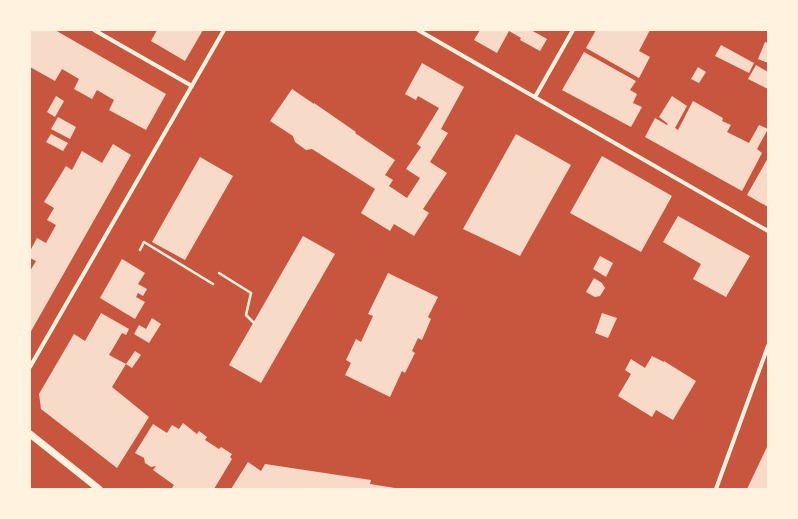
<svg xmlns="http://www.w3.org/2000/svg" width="798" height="519" font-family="'PT Serif',serif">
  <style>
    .building { fill: #f7dbc8 }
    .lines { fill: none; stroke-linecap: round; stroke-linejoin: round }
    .path { stroke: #fff3e0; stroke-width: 2.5 }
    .minor { stroke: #fff3e0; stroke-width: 4 }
    .tertiary { stroke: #fff3e0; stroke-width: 7 }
  </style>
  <rect width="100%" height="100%" fill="#c8553d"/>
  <g class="building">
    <polygon points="30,30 55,30 166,94 146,130 109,110 114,100 97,90 92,99 74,89 79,79 62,69 55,81 30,67"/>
    <polygon points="157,30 203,30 185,61 151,41"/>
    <polygon points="480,30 531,30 547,39 540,51 520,40 521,38 509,31 497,53 474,40"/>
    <polygon points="596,30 650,30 639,51 650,57 639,78 586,48"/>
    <polygon points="765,42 768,43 768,63 758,59"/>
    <polygon points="721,45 754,63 749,73 715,56"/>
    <polygon points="584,52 636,81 630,90 637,94 633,103 642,107 631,127 562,90"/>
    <polygon points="422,63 464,87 441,129 448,133 430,162 447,173 423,209 429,213 414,236 394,224 390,231 361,213 375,189 312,149 306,150 295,142 293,136 270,121 292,89 314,104 314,103 356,132 355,133 395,160 385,175 393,180 389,186 407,198 420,178 406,169 421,147 417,144 439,108 418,96 416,100 405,94"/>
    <polygon points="756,65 768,72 768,89 748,79"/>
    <polygon points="698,67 706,72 699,83 691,79"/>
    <polygon points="56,96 64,101 55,117 47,112"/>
    <polygon points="672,96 687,106 675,128 678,130 693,101 723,118 722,121 731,125 727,132 749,143 759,125 768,129 757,149 762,153 742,191 645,137 655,118 667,125 668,124 659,117"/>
    <polygon points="58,117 76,127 70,139 51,129"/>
    <polygon points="51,134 68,143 63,151 46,142"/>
    <polygon points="516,134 571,165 520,256 463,229"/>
    <polygon points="113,144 131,155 30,333 30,271 36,261 30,258 30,251 37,238 46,243 56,225 47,220 54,208 44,202 66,166 72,170 82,151 102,163"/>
    <polygon points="602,156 672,196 641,252 570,213"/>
    <polygon points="200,157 233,176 185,260 152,242"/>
    <polygon points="768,158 768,207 747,195"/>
    <polygon points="678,216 750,256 726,297 693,279 701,264 663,242"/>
    <polygon points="303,236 335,254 261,383 229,365"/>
    <polygon points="600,256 613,263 606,277 593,269"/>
    <polygon points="122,259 145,273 138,284 147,289 143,296 138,293 136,297 145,302 135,319 100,298"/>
    <polygon points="388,273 438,297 428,317 431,319 422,340 418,338 412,351 415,353 405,373 402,371 390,397 345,375 351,363 346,360 356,339 361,342 373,316 368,314"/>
    <polygon points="594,278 602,283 605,288 600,296 595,297 586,292"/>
    <polygon points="101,313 129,329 126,335 122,333 109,355 126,364 112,387 149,417 117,468 41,409 39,394 74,334 85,341"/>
    <polygon points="602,313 617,318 608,338 595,333"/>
    <polygon points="152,318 161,324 149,343 134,334 139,325 146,329"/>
    <polygon points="135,351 141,355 132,368 126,364"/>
    <polygon points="652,356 664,362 664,361 696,381 673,420 656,410 652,417 618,396 631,374 625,370 631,359 645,368"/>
    <polygon points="183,423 197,434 199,431 207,437 205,440 219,449 221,447 232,454 230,457 232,459 214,489 173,489 172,488 174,485 153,470 156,466 151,467 145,463 144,458 135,453 153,424 167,433 172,425 179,429"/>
    <polygon points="767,447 768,447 768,489 747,489"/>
    <polygon points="248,462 261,471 265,464 371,480 370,484 401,489 231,489"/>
  </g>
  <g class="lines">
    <g class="path">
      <polyline points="140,250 144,242 213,284"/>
      <polyline points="219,273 251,293 246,315 254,323"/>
    </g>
    <g class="minor">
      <polyline points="94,30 192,86"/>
      <polyline points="418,30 768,231"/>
      <polyline points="535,97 573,30"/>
      <polyline points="30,367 224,30"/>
      <polyline points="716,489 768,346"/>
    </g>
    <polyline class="tertiary" points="30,434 99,489"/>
  </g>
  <rect width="798" height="519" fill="none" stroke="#fff3e0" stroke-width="62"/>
</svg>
